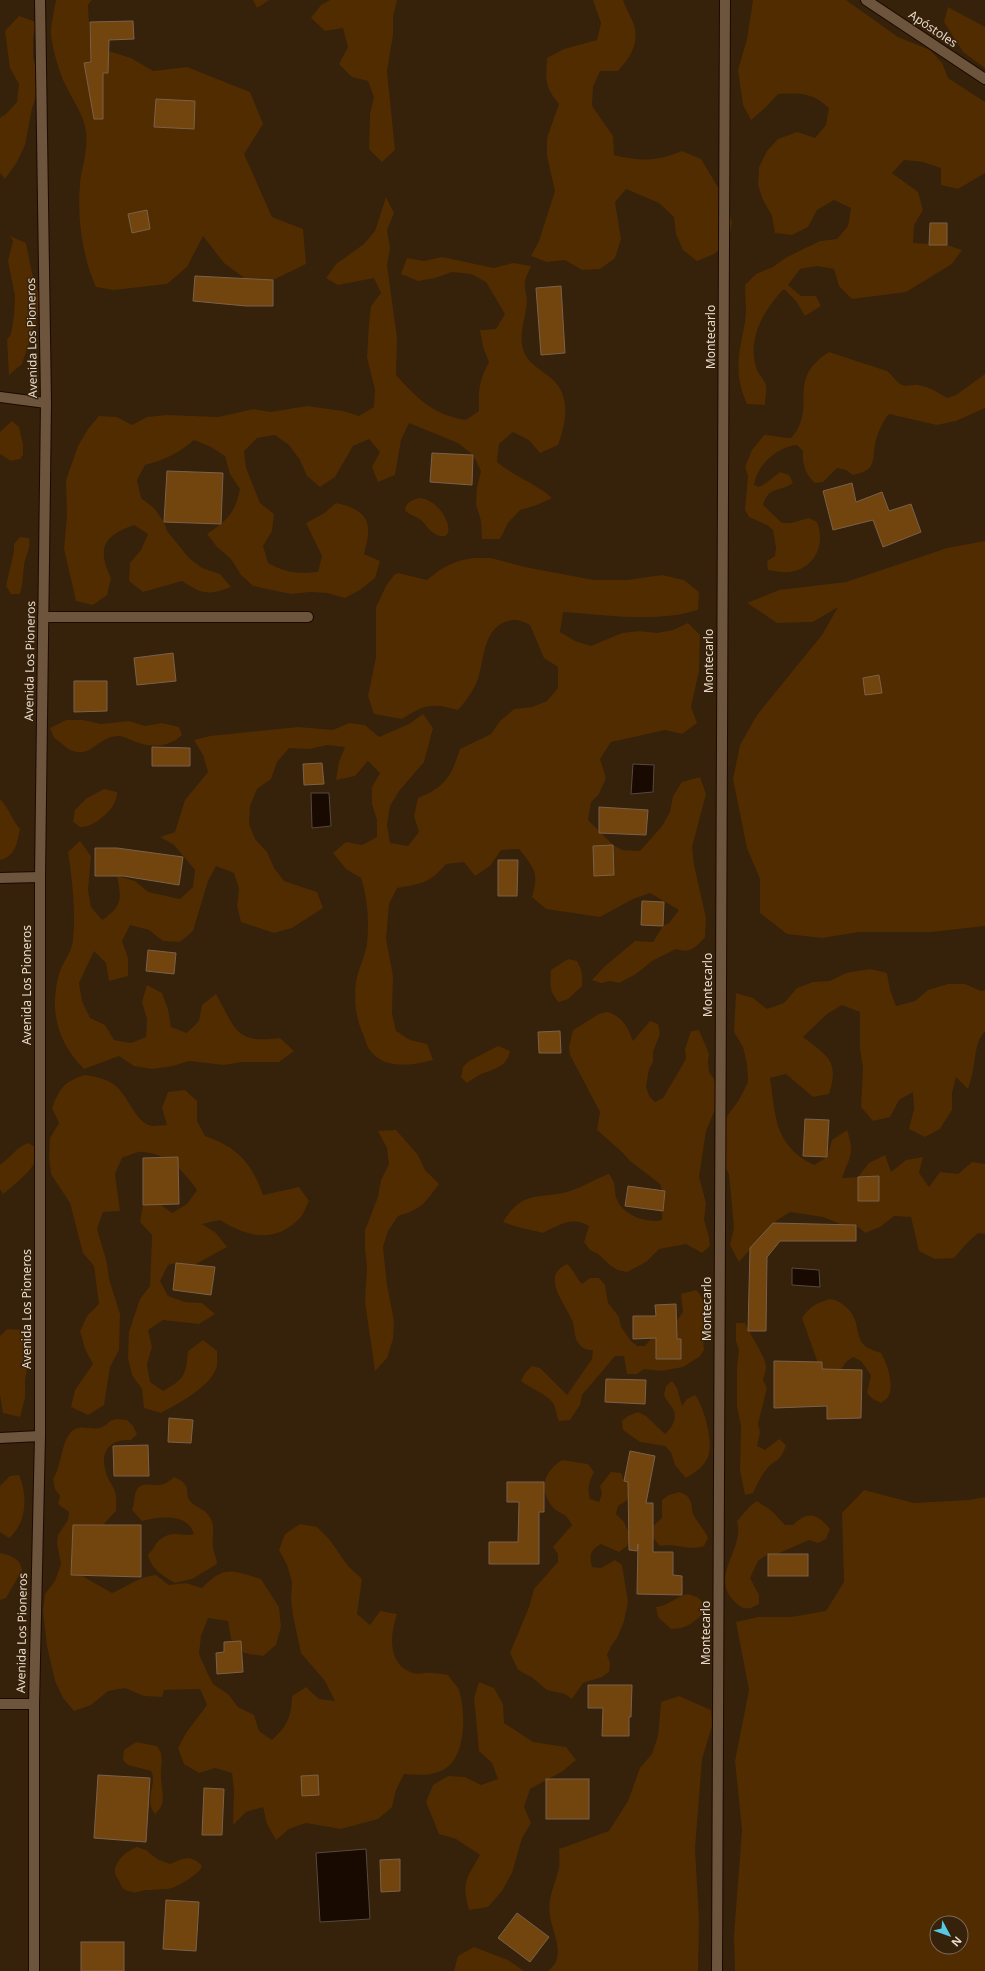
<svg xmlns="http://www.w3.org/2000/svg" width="985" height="1971" font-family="'Noto Sans',sans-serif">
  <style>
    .green { fill: #502c00; fill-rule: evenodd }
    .water { fill: #180a00; stroke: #57493e }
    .building { fill: #72450f; stroke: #7a614a }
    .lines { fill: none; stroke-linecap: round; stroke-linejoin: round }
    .minor-casing { stroke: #1c0900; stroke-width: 12 }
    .minor { stroke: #6c543d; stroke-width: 10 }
    .labels { text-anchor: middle; stroke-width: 3; stroke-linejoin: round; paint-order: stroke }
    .street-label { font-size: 12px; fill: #e9dbce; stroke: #36210a }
  </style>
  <rect width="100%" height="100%" fill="#36210a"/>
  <g class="green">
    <path d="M56,0h36l-4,5 2,36 9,7 32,10 22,13 34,-4 63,25 13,32 -19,30 28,63 31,12 3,35 -33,16h-26l-23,-17 -21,-27 -16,31 -20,17 -53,6 -18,-3c-14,-31 -19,-69 -16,-104 2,-17 8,-33 6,-51 -2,-17 -13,-31 -20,-46 -6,-11 -16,-44 -15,-56 1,-10 3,-20 5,-30z"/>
    <polygon points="253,0 269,0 257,8"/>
    <polygon points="330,0 397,0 393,17 393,35 387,71 395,150 382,162 369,149 370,114 374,97 368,81 352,77 339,64 348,47 343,28 325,31 311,18 321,5"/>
    <path d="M593,0h30c2,7 6,13 9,20 9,20 0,36 -14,51h-18l-7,16 -1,19 21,30 1,19c27,7 43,6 68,-4l19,8 18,30 8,15 5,18 -3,20 -15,12 -17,7 -14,-11 -7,-16 -2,-17 -15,-14 -33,-14 -11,13 6,37 -6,19 -15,11 -18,1 -17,-10 -18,2 -16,-6 8,-15 16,-50 -8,-35v-18l12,-34c-15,-18 -13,-23 -12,-46l17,-9 33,-9 4,-17z"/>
    <path d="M753,0h93l52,37 32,13 12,13 6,15 37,24v71l-27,16 -17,-4v-17l-18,-6 -19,-2 -12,13 26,19 5,18 -9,15 -1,18 34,2 15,5 -10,14 -46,28 -54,7 -13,-13 -5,-17 -17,-3 -17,3 -12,16 13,11h15l5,10 -16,10 -9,-15 -12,-12c-20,20 -38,51 -27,81 2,5 8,10 9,16 1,5 -1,13 -1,19l-18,-1c-14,-31 -8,-50 -2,-82 2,-12 0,-25 0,-37l11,-11 17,-7 14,-10 33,-16 17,-2 11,-13 3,-18 -17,-8 -17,10 -9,17 -16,8 -17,-2 -3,-17 -9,-16 -5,-15 1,-18 8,-16 11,-12 19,-7 18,6 11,-13 3,-17c-18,-16 -28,-15 -51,-14l-12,13 -15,13 -8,-15 -5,-35 9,-31z"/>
    <polygon points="948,7 985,27 985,68 963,52 944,22"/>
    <polygon points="19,16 36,22 33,39 33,57 38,74 38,91 32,108 25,145 17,162 5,179 0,173 0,118 6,114 17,102 19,84 10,68 5,31"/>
    <path d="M386,197l8,16 -7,17 3,18 -3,17 10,73 -1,37c22,24 37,40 70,45l13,-9c-1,-21 0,-30 10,-49l-6,-15 -3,-17 16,-1 9,-15 -19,-32 -15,-8 -19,-2 -17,6 -17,3 -17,-7 6,-16 17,3 18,-4 52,11 19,-5 18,3c-2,5 -6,12 -6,17 -1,6 2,12 2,18 -1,18 -11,38 -1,55 5,9 17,15 25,22 21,18 15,44 7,67l-18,8 -11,-13 -16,-8 -14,12 -2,18c18,15 38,21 55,36l-15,7 -17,5 -12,13 -8,16h-18l-1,-18 -5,-17 1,-17 4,-16 -8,-16 -15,-12 -49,-20 -8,17 -6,35 -17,7 -6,-15 8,-15 -11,-13 -16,7 -18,31 -15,10 -13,-11 -7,-16 -11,-15 -14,-10 -18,3 -13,13 2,17 14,35 14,11 -2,17 -9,15 5,17c19,10 29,11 50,9l4,-16 -16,-33 17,-9 13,-11c33,7 37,20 28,51l16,7 -5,17 -15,12 -15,8 -18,-5 -18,-1 -18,2 -38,-8 -12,-11 -10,-16 -14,-12 -10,-13c20,-14 28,-20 33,-45l-10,-15 -5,-18 -14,-9 -17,-7c-15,13 -29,20 -49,25l-8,15 4,18 13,10 10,14 3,9 22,27 13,10 18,6 11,13c-23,9 -29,7 -49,-6l-39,11 -14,-11 1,-18 11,-13 7,-16 -14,-9c-31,11 -37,23 -23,53l-4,17 -14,10 -17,-4 -12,-52 3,-34 -1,-35 12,-34 10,-17 11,-13 18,1 15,8 15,-8 20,-2 51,2 36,-8 16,3 37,-6 36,5 16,5 15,-9 1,-17 -8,-33 2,-34 2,-17 10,-13 -7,-15 -36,7 -12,-7 10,-14 28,-20 11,-13z"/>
    <polygon points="10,236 26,243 33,278 39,295 38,314 22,364 9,375 7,340 11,334 14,315 15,296 8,261 13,241"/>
    <path d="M829,352l58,19c5,4 9,10 13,13 7,4 12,0 18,1 12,2 19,7 29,13l9,-3 29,-21v34l-29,13 -19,4 -48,-11c-6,7 -10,16 -13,26 -5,19 3,30 -23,35l-7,-5 -9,-2 -14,14 -8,1c-10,-9 -13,-19 -12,-32l-6,-6c-20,2 -40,20 -43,40l5,2 7,-4 14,-11 9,3 4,8c-14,10 -24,2 -30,22l19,18h9l18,-5 8,4c9,22 -2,46 -27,50 -7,1 -15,-1 -22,-2l-1,-9 8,-5 1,-8 -3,-18 -6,-5 -18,-8 -4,-7 3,-34 -3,-9 7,-17 12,-15c10,0 17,3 27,3 28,-30 -7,-58 38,-86z"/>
    <polygon points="12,421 19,427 23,444 23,455 20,459 11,461 0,454 0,432"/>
    <path d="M421,498c26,5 38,46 16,37 -9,-4 -12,-13 -19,-17 -5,-3 -9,-3 -13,-8 1,-8 8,-11 16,-12z"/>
    <path d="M20,537l9,1c2,11 -3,16 -5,27 -1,10 -1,19 -4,29h-9l-5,-8 8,-35v-7z"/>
    <polygon points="985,541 985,926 932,932 859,932 822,938 787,934 760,913 760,879 747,848 733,779 740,745 757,715 822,635 838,607 813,622 777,623 747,603 779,590 846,582 947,548"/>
    <path d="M474,558h17l34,9 69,13h33l35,-5 22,5 15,12 -1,18c-43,13 -90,5 -135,2l-3,20 15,9 16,5 31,-13 17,-2 18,2 16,-3 15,-7 12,12 -1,36 -8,36 6,16 -15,11 -17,-4 -54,12 -11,17 6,19 -7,16 -8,8 -3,18 25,25 9,5 18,1 22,-25 8,-14 3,-16 9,-14 18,-5 6,17 -14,53 2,18 12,53 -1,19c-9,10 -14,17 -29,12l-24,12 -16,13 -17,9 -9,-2 -9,2 -9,-3 12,-13 31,-26 18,1 10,-16 6,-3 10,-13 -29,-17 -17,6 -33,18 -54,-8 -14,-12c7,-24 3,-28 -13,-48l-18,1 -11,16 -15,10 -11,-14 -18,2c-16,19 -25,20 -49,24l-8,16 -3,35 7,37 -1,37 4,18 14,9 17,4 6,16c-21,6 -50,10 -64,-11 -3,-4 -4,-12 -7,-17 -7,-18 -8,-31 -6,-50 2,-13 9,-25 11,-38 2,-23 1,-44 -6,-66l-15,-9 -13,-16 13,-11 16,3 15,-8v-17l-5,-16v-17l8,-14 -12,-12 -13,15 -19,4 3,-18 6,-15 -17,-2 -19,4 -20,-1 -12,14 -6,17 -14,10 -7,17 -1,18 6,15 12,13 7,16 10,13 33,11 6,16 -31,20 -18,5 -33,-11 -4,-16 2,-17 -5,-16 -18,-7 -8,15 -15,50 -13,11 -17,-1 -14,-11 -19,-5 -8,16 6,17v18l-19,5 -3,-18 -12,-12 -15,32 3,18 8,17 15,7 9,15 17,3 15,-6 1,-18 -5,-17 5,-17 15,8 6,16 3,18 16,6 12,-12 3,-16 14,-11c20,35 18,50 64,44l14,13 -15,11h-37l-18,3 -35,-4 -16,5 -21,3 -18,-3 -15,-10 -35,13c-27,-27 -35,-59 -25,-95 3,-12 13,-21 14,-34 3,-28 -1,-61 -5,-88l12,-11 11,15 -3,34 3,17 11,13c20,-14 20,-20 15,-44l18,5 13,11 32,7 13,-12 2,-17 -21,-25 -14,-8 15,-5 10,-32 23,-28 -5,-17 -9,-15 16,-4 88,-9 35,3 16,-7 16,2 14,12 30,-13 14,-10 10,14 -9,34 -25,29 -9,15 -3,19 3,18 18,3 11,-14 -5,-16 4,-18c27,-11 33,-21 42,-49l31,-15 9,-13 14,-12 18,-2 15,-6 11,-13v-21l-14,-9 -14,-33c-4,-2 -12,-6 -17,-5 -30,4 -28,37 -35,59 -4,11 -12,22 -20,31 -27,-7 -32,-6 -56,9l-28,-5 -6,-18 8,-39v-50l10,-21 8,-11 4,-2 29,7c15,-13 28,-20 47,-22z"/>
    <path d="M66,720h17l18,4 28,-3 16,5 17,-3 17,4 3,8c-12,12 -31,13 -46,7 -6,-2 -12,-6 -17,-6 -19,0 -25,18 -42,16 -10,-1 -15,-10 -23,-14l-4,-10z"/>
    <path d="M104,789l13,3c1,16 -23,36 -37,35l-7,-5 2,-12 12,-12z"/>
    <path d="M0,799c9,9 12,21 20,30 -3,14 -4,27 -20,31z"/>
    <path d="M568,959l9,2c5,9 6,15 5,25l-14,13 -9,3c-10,-10 -9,-18 -8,-32z"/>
    <path d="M870,969l17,4 3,17 6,16 19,-5 13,-11 20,-6h17l16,7 4,-1v41c-10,12 -9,24 -12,39 -1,6 -3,13 -5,19l-12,-12 -4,16v17l-12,19 -15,8 -16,-8 5,-20 -1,-17 -14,8 -9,17 -17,4 -12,-14 2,-39 -3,-19v-37l-18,-7 -15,9 -24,23c24,19 37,23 26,57l-16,3 -27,-23 -16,4c6,40 4,67 44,87l13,-8 5,-17 15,-10c8,25 3,25 -5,48l16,-1 11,-14 16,-8 6,17 15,-12 17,-3 -4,16 10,14 11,-15 18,2 14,-12 13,2v70l-7,-1 -12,11 -12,14 -19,1 -16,-8 -8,-34 -17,-1 -14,11 -15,6 -9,-8 -16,-1 -17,-7 -33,-5 -17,11 -34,39 -9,-17 4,-17 -5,-54 -10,-17 8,-41 12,-16 9,-18 -1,-18 -4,-17 -9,-15 2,-39 17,5 14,11 17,-6 13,-15 16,-6 17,-1 16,-8z"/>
    <path d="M607,1012c15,4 21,15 26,29l17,-20 8,3 2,10 -7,18v10l-4,7 -3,18 3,9 6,6 8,-4 19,-32 4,-8 -1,-9 6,-18 8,-1 10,24 -1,8 1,10 5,7 4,17 -1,9 -11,26 -7,46 7,26 -2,17 5,17 1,9 -8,7 -16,-9 -27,5 -13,13 -19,10 -9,-2 -7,-4 -13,-12 -8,-4 -6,-8 5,-16c-17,-10 -30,-1 -46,7 -14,-4 -28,-6 -40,-11 21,-35 39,-21 70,-32 12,-4 23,-12 36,-16 9,12 4,15 8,26 6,15 31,24 45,20l1,-27 -3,-9 -30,-23 -7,-8 -26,-23 3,-18 -30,-57 -1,-8 4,-17 26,-16z"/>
    <path d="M498,1046l12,5c-3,15 -13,17 -26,22 -6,2 -11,6 -17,10l-6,-6 2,-10 6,-6z"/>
    <path d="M85,1075c12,2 23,4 32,12 11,10 20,37 35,39 5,0 10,-1 15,-1l-5,-17 6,-16 17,-2 12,11v20l8,15c32,11 47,27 58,59l36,-8 10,14c-3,5 -5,13 -9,17 -25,26 -53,19 -80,2l-18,4 14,9 11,14 -33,18 -18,-2 -8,2 -8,16 8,15 17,6 17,1 13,11 -16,10 -36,-4 -15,10 4,17 -5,17 3,18 13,9c22,-12 23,-17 25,-40l15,-11 14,11c0,5 1,14 -1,18 -9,20 -37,34 -55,44l-17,-5 -2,-19 -10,-14 -4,-17 1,-26 11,-33 10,-13 2,-51 -12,-13 3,-17 13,-4 16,12 15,-9 10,-14c-12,-18 -31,-37 -54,-38 -6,-1 -15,4 -21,6l-7,16 5,37 -17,1 -6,17 10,34 2,16 11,35 -1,36 -9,17 -6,38 -16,10 -17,-8 4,-17 18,-26 -8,-15 -5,-18 7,-15 12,-12 -5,-38 -11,-13 -13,-50 -19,-29 -2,-18 1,-18 9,-15 -7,-15c8,-21 12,-26 33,-33z"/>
    <path d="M396,1130l22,25 7,15 14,14c-15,20 -17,25 -41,32l-10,15 -5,16 4,38 7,36 -1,18 -6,19 -12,13 -10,-69 2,-35 -2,-18v-19l13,-33 3,-17 8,-16 -2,-16 -9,-17z"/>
    <path d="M28,1143l7,4c0,3 2,7 1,10 -1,13 -24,29 -33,37l-3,-5v-24c10,-7 16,-17 28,-22z"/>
    <path d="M567,1264c7,6 9,14 15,20l8,-6h9l6,7 3,18 11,14 2,10 10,14 6,5h8l12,-14 16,-6 10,-14 -2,-18 15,-4c16,15 5,39 8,60l-5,7 -16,10 -21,4 -18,-2 -7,5h-10l-3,-18h-9l-33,39 -2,10 -10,15 -11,1c-3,-6 -3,-14 -6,-18 -5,-8 -23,-15 -32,-22l4,-8 7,-7 8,2 27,27 25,-36 1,-9c-6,0 -10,-1 -14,-6 -5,-5 -4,-17 -7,-24 -7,-17 -32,-44 -5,-56z"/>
    <path d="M830,1299c7,1 10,3 16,8 15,13 8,27 18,38 4,4 12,6 17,8 6,10 14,33 7,44 -1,2 -5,4 -7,6l-8,-4 -6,-6 4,-18 -10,-14 -8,-4 -7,5 -6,9 -20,-2 -18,-51c8,-12 15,-15 28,-19z"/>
    <path d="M736,1323h9c4,10 22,36 21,44 0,4 -2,9 -3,13l4,8 -9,36 2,8 -3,14 8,4 14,-11 7,6c-6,19 -11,13 -20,25 -6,7 -9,15 -13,23l-8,2 -5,-25 1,-44 -4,-20v-38l2,-18 -3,-9z"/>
    <polygon points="7,1329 24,1330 31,1345 25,1380 25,1398 20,1417 3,1413 0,1395 0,1336"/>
    <path d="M672,1381l5,7 5,18 5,-7 8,-4c9,11 19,48 13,62 -4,10 -14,16 -22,21l-11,-13 -4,-13 -6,-6 -25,-4 -17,-12 -1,-9 6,-5 10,-4 8,4 19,18c6,-5 12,-14 9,-23 -1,-3 -8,-11 -10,-16l2,-9z"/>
    <path d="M118,1419l9,1 6,6 4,8 -6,6c-26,-1 -32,16 -23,38 2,5 6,9 7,14 2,6 1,13 1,19l-13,14 -17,4 -12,34 10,14 28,16c17,-7 25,-16 44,-18l13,10 17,-2 16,5c22,-23 30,-18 59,-9l18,28 2,20 -5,18 -13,11 -19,-3 -13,-14 -3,-18 -20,-3 -7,18 -2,18 7,16 7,14 15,10 10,13 16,8 5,16 13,9c16,-15 19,-23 20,-44l14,-9 13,12 16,2 -10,-20 -24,-28 -8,-37 -2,-17 1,-17 -5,-17 -8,-15 6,-16 15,-10 17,3 12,12 19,27 14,13 -5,35 13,11 10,-14 17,3c-7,21 -10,50 16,59 6,2 13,-1 19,0 5,0 10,1 16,2 3,5 9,10 11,15 7,23 8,70 -18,81 -11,5 -25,4 -37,3l-8,16 -4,17 -14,12 -37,10 -35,-6 -17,6 -13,11 -9,-16 -4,-17 -17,5 -13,13 1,-35 -2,-17 -17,-5 -16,5 -15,-9 -6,-16 8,-15 21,-28 -7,-16 -36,1 -2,7 -18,-1 -19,-8 -17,3 -17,14 -17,6 -11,-13 -8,-17 -8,-35 -4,-36 2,-16 10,-13 6,-17 -4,-20 1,-9 10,-15 1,-8 -11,-8 2,-8 -5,-7 -2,-10c9,-12 8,-43 22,-50 9,-4 18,2 27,-2 8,-3 5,-7 16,-8z"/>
    <path d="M562,1460l26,4 6,8c-5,10 -7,16 -4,27l9,3 3,-8 -2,-8 11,-14 10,1 3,8 5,2 3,10 -6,8 -8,5 -2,8 8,8 7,15 -4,9 -8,6 -18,-8c-11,6 -12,12 -9,23l9,1 14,-8 7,5 6,37 -4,19 -7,17 -6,8 -4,9 3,8 -1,9 -7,5 -19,6 -11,16 -7,-5 -18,-4 -14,-12 -15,-8 -8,-17 19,-46 5,-18 24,-27v-8l-5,-7 19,-22c-7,-15 -14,-10 -20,-19 -14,-18 -8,-34 10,-46z"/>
    <path d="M19,1475c9,20 8,48 -10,63l-9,-6v-46l10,-10z"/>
    <path d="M174,1477l8,4 5,6c-1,23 16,16 24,32 4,9 1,19 2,27 0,6 4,12 4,18l-25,15 -17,4c-12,-7 -25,-15 -27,-29 8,-5 5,-13 20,-19 9,-3 18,2 26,-1 -7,-22 -35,-17 -52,-13l-10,-11c2,-5 2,-11 3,-16 5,-15 17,-7 25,-9 5,-1 10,-4 14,-8z"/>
    <path d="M864,1490l50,13 55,-3 16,-3v474h-250l-1,-36 8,-105 -7,-69 14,-71 -13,-68 22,-5h33l35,-6 18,-29 -2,-69zM937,1923h24v24h-24z"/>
    <path d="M679,1492c3,1 6,2 8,4 6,6 4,11 6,18 4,9 11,14 15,24l-4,8c-17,6 -28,-4 -44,0l-10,-12 3,-8 9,-8v-18l7,-5z"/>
    <path d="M757,1501l15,10 13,14h8c15,-15 25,-11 37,4l-4,10 -8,4 -9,-3 -32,14h-9l-10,7 -8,17 9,17v9c-9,5 -14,7 -22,0 -31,-27 9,-54 0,-83l13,-15z"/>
    <path d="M0,1553c10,2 21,6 22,17l-16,28 -6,2z"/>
    <path d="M688,1594l9,3 7,6v9c-10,11 -18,17 -33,17l-13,-12 -2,-10c13,-1 20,-11 32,-13z"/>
    <path d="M479,1682l15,6 9,16 1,19 29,19 33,5 10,13 -13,11 -33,18 -6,18 7,16 -9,15 -10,35 -10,18 -14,16 -19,3c-8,-28 -2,-32 11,-55l-24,-16 -17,-5 -13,-32 7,-17 15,-9 17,1 16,8 17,-6 -6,-16 -13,-12 -5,-53z"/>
    <path d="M679,1696l32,14 1,16 -10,33 -7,90 4,70 -1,52h-150c19,-14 5,-36 2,-55 -3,-18 5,-31 9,-48 1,-6 0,-13 0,-19l50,-18 19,-30 12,-33 12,-14 6,-18 3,-34z"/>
    <path d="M136,1742l21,4c8,10 3,19 4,30 0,15 7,27 -6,38 -12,-13 3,-31 -4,-43l-23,-6 -5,-5 1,-10z"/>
    <path d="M137,1847l9,3 11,9 13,5c14,-6 21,-10 32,2l-2,4c-7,7 -23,18 -33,19 -13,1 -21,0 -34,4v-1c-8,-1 -11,-3 -14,-11 -1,-3 -4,-5 -4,-9 -1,-11 13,-22 22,-25z"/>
    <polygon points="474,1947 508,1960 524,1971 454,1971 458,1956"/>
  </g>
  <g class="water">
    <polygon points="633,764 654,765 653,792 631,794"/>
    <polygon points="311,793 329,793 331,826 312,828"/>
    <polygon points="792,1268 819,1270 820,1287 792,1285"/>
    <polygon points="366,1849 370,1919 320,1922 316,1853"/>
  </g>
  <g class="building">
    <polygon points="133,21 134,39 109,40 108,73 103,73 103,119 94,119 84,63 91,62 90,22"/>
    <polygon points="156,99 195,101 194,129 154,127"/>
    <polygon points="147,210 150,229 132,233 128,214"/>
    <polygon points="930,223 947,223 947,245 929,245"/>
    <polygon points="195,276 273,280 273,306 246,306 193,301"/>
    <polygon points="561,286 565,353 541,355 536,288"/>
    <polygon points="432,453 473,455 472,485 430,482"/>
    <polygon points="167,471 223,473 221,524 164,522"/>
    <polygon points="852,483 856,502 882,492 889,511 911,504 921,532 883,547 873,520 833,530 823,491"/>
    <polygon points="173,653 176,681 137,685 134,658"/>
    <polygon points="879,675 882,693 865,695 863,678"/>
    <polygon points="74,681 107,681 107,711 74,712"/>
    <polygon points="152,747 190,748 190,766 152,766"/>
    <polygon points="322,763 324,784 304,785 303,764"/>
    <polygon points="599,807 648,810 646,835 599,833"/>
    <polygon points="613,845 614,875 594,876 593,846"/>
    <polygon points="95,848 117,848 183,857 179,885 123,876 95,876"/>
    <polygon points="498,860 518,860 517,896 498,896"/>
    <polygon points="642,901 664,902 663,926 641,925"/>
    <polygon points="148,950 176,953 174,974 146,971"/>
    <polygon points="560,1031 561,1053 539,1053 538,1032"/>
    <polygon points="805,1119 829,1120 827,1157 803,1156"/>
    <polygon points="178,1157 179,1204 143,1205 143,1158"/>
    <polygon points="879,1176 879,1201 858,1201 858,1177"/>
    <polygon points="628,1186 665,1191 663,1211 625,1206"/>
    <polygon points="773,1223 856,1225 856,1241 780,1241 767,1257 766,1331 748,1331 750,1248"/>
    <polygon points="176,1263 215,1267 211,1295 173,1290"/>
    <polygon points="676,1304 677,1339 681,1339 681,1359 656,1359 656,1338 633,1339 633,1316 656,1316 655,1305"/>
    <polygon points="774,1361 822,1362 822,1369 862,1370 861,1418 827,1419 827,1406 774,1408"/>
    <polygon points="606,1379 646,1380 645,1404 605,1402"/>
    <polygon points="169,1418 193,1420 191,1443 168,1442"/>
    <polygon points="148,1445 149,1476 114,1476 113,1446"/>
    <polygon points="630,1451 655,1456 646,1503 653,1503 653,1552 673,1552 673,1575 682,1576 682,1595 637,1594 638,1544 637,1551 629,1550 628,1482 624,1481"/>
    <polygon points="507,1482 544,1482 544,1512 539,1512 539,1564 489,1564 489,1542 518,1542 519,1502 507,1502"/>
    <polygon points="73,1525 141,1525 141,1577 71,1575"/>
    <rect x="768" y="1554" width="40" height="22"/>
    <polygon points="241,1641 243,1672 217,1674 216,1653 224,1652 224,1642"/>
    <polygon points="588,1685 632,1685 631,1717 629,1717 629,1736 602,1736 603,1708 588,1708"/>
    <polygon points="98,1775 150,1778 146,1842 94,1838"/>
    <polygon points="318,1775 319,1795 302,1796 301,1776"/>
    <rect x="546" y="1779" width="43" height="40"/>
    <polygon points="204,1788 224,1789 222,1835 202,1835"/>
    <polygon points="400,1859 400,1891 381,1892 380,1860"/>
    <polygon points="166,1900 199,1902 196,1951 163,1949"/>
    <polygon points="517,1913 549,1937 530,1962 498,1938"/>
    <rect x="81" y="1942" width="43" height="29"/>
  </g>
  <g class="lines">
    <g class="minor-casing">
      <g id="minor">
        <polyline points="866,0 985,79"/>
        <polyline points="0,397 46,403"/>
        <polyline points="43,617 308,617"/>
        <polyline points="0,878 40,877"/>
        <polyline points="0,1438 40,1436"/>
        <polyline points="0,1704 34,1704"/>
        <polyline points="34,1971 34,1704 40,1436 40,877 46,403 40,0"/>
        <polyline points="717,1971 725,0"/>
      </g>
    </g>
    <use href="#minor" class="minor"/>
  </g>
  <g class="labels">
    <g class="street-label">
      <text transform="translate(933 29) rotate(34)" y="4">Apóstoles</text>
      <text transform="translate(711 337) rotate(-90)" y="4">Montecarlo</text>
      <text transform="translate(32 338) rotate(-91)" y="4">Avenida Los Pioneros</text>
      <text transform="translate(30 661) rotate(-89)" y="4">Avenida Los Pioneros</text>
      <text transform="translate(709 661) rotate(-90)" y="4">Montecarlo</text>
      <text transform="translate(27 985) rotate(-90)" y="4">Avenida Los Pioneros</text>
      <text transform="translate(708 985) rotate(-90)" y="4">Montecarlo</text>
      <text transform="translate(27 1309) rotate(-90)" y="4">Avenida Los Pioneros</text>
      <text transform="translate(707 1309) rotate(-90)" y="4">Montecarlo</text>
      <text transform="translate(22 1633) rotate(-89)" y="4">Avenida Los Pioneros</text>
      <text transform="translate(706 1633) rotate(-90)" y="4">Montecarlo</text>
    </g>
  </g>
  <g transform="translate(949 1935) rotate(131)"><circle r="19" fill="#36210a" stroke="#7e6b58"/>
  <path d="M0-3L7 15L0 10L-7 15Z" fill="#57c9e3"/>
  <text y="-6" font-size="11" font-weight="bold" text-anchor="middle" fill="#e9dbce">N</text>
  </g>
</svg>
